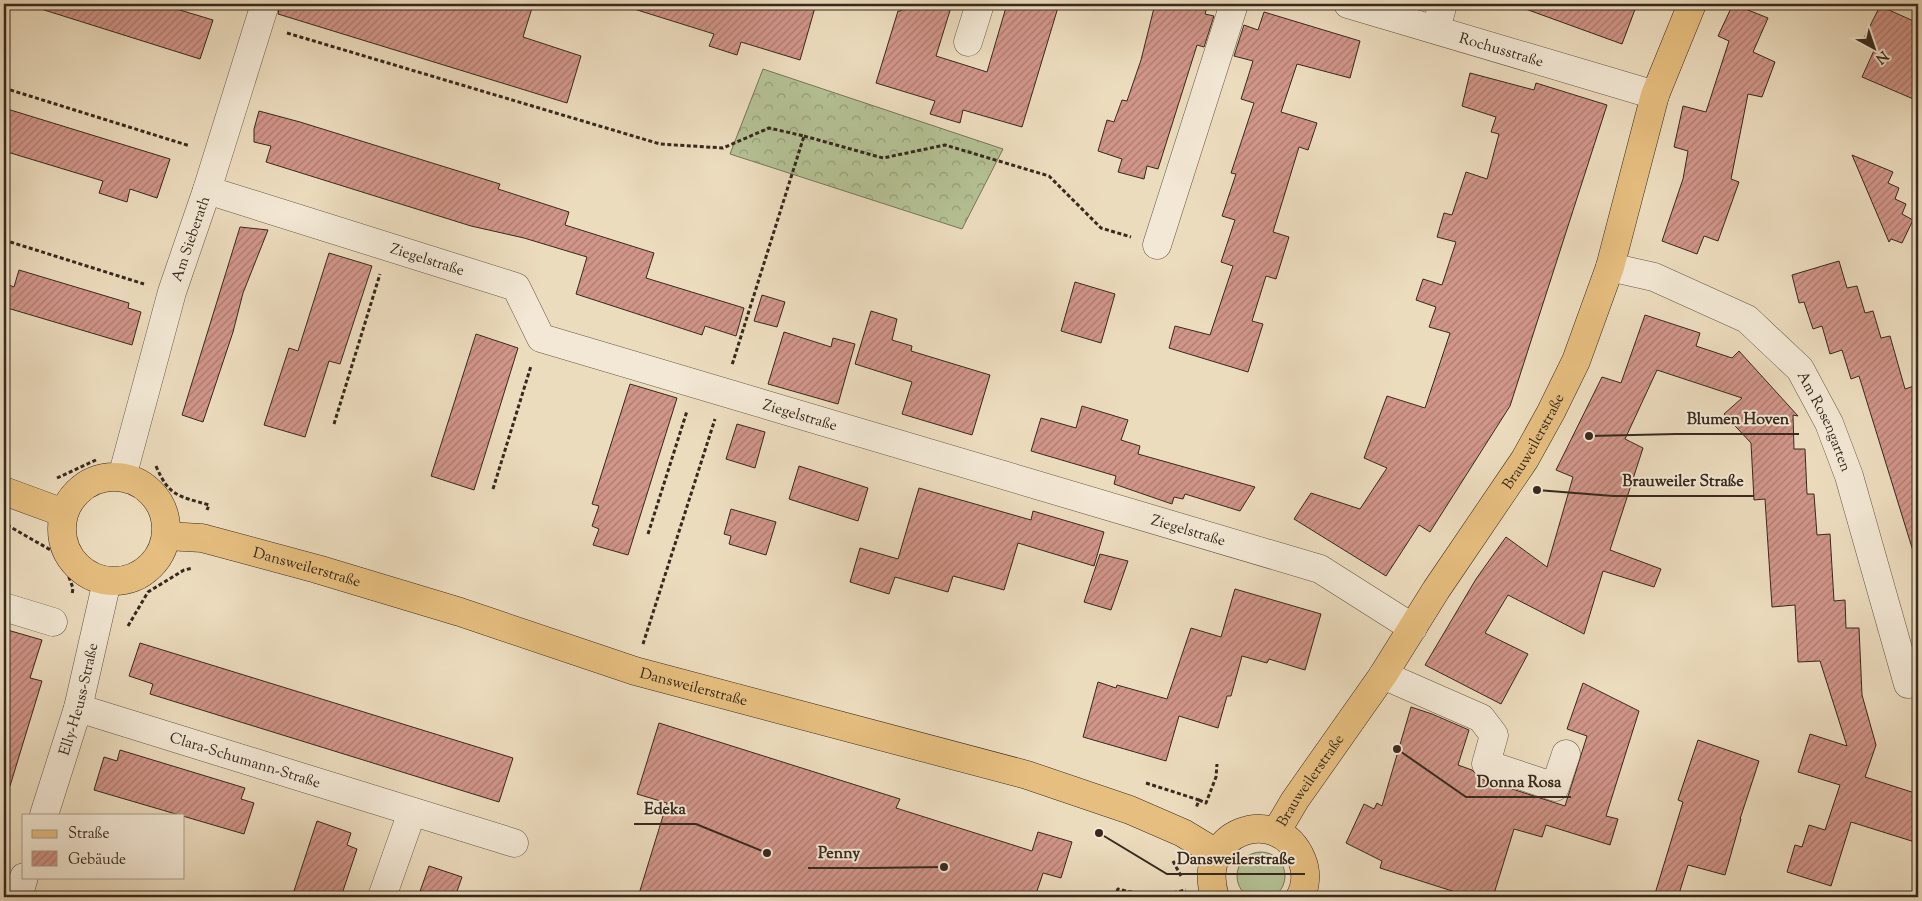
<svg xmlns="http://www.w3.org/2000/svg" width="1922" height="901" font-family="'Sorts Mill Goudy',serif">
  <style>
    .green { fill: #b4c194; stroke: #767559 }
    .forest { fill: url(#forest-crowns); stroke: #767559 }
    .building { fill: url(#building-hatch); stroke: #37291e }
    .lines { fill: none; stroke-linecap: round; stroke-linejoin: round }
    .minor-casing { stroke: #645646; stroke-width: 29 }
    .major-casing { stroke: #37291e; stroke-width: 29 }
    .path { stroke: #37291e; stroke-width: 3; stroke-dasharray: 4 2.5; stroke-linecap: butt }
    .minor { stroke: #f3e8d5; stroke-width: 28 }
    .major { stroke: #e6be7f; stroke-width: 28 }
    .labels { text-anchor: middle; stroke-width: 4; stroke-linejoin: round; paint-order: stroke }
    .street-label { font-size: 15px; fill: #37291e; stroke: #f3e8d5 }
    .leader { fill: none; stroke: #37291e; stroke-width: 2 }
    .callout-dot { fill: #37291e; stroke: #f3e8d5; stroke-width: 2 }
    .callout-label { font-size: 16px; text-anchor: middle; font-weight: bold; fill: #37291e; stroke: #f3e8d5; stroke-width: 4; stroke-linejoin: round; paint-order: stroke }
  </style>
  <defs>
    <pattern id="forest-crowns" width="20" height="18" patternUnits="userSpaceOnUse" patternTransform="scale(1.25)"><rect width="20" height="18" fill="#b4c194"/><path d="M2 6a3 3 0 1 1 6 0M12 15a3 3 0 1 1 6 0" fill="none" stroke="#939d78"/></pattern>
    <pattern id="building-hatch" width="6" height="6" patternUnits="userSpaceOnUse" patternTransform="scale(1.25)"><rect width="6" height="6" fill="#d19589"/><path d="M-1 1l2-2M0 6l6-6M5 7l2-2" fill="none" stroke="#aa7a6f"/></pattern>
  </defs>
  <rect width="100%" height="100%" fill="#ecdcbe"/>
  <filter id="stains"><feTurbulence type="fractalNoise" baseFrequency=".004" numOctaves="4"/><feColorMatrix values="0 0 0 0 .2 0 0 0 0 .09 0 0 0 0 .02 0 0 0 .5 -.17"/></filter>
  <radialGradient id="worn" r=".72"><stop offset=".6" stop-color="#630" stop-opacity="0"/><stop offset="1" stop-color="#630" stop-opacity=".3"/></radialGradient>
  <circle class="green" cx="1261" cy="876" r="24"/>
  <polygon class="forest" points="763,69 1003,149 962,229 730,154"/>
  <g class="building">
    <polygon points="42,4 160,4 213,20 200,59 41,9"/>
    <polygon points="280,4 515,4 532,8 523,37 581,56 567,103 278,14"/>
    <polygon points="635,4 816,4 800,60 741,42 737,55 709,46 714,34 634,9"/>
    <polygon points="903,4 952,4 936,56 987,72 1007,4 1059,4 1022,127 963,110 960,123 930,114 935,101 876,83 898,11 901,11"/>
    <polygon points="1155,4 1208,4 1205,14 1214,16 1204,47 1197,45 1158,169 1147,166 1144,179 1118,172 1122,159 1098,151 1107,120 1114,122 1122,100 1127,101 1141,60"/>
    <polygon points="1520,4 1637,4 1622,44 1520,7"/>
    <polygon points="1733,4 1768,18 1753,52 1775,62 1762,97 1748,94 1731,179 1739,182 1718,241 1704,236 1697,254 1662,241 1683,179 1688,151 1674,147 1683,106 1706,112 1729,41 1718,36"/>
    <polygon points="1880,6 1918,23 1918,101 1862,77 1876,46 1863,40"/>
    <polygon points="1264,12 1360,41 1350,78 1297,64 1281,112 1317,123 1308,150 1299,147 1273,232 1289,237 1276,279 1266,276 1252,321 1263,324 1248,372 1169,348 1175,326 1210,335 1233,266 1221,262 1235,220 1222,216 1236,174 1231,173 1254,103 1241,99 1253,61 1234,56 1244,25 1258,30"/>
    <polygon points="1470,73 1534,90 1536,83 1607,105 1510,406 1430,532 1419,525 1386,576 1294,519 1311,493 1360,509 1387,468 1364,458 1387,396 1425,408 1450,333 1429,327 1436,307 1416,300 1423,279 1442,285 1456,242 1437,237 1444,213 1452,215 1466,172 1487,179 1499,134 1491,132 1496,117 1462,106"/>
    <polygon points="4,108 170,159 157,198 130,189 127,202 99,193 103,181 4,151"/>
    <polygon points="259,111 300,122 500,184 498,189 569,212 565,225 654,253 646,278 744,308 736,336 705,326 702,335 576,294 587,257 524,238 471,226 266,162 271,146 254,142 254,129"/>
    <polygon points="1852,155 1893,172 1888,183 1899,188 1895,199 1906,204 1902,214 1913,220 1902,243 1891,239 1889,242"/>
    <polygon points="240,227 268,230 243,293 233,332 203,422 182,415"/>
    <polygon points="329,253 372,266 340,364 329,361 305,437 264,425 289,348 298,351"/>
    <polygon points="1839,261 1847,288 1857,286 1865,313 1873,311 1881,338 1890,336 1905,389 1914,386 1918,400 1918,550 1913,551 1859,376 1851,379 1842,350 1830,354 1822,326 1813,329 1804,302 1799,303 1792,275"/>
    <polygon points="19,270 129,303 128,308 141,312 132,345 4,307 4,283 14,287"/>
    <polygon points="1075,282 1115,294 1101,343 1061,331"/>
    <polygon points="762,295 785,302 777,327 754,321"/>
    <polygon points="871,311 897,319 892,340 912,346 911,351 990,375 972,435 902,414 912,382 855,364"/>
    <polygon points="1645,315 1700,333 1696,346 1732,358 1739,351 1798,416 1793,415 1794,449 1805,449 1807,494 1814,494 1817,535 1830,534 1834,601 1845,600 1846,628 1859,628 1862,695 1876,745 1865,777 1918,794 1918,843 1851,822 1831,886 1787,872 1795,845 1802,847 1809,825 1825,830 1840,785 1798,772 1810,734 1847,746 1820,661 1798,662 1795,605 1772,607 1765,499 1754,500 1751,443 1724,414 1742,398 1657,370 1625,439 1643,448 1610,550 1661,569 1654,587 1603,571 1584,634 1508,595 1485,633 1528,654 1501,704 1425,665 1476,579 1506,537 1547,567 1573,477 1556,470 1602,377 1621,383"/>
    <polygon points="784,332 831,347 833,338 855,344 838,404 768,384"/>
    <polygon points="476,334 518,348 474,490 431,476"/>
    <polygon points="630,384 677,398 628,555 593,545 599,529 592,526 599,506 592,504"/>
    <polygon points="1082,406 1128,420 1121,440 1140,446 1138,454 1255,487 1240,511 1185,494 1183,499 1174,497 1172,504 1114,484 1116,476 1031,451 1041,418 1076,428"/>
    <polygon points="737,424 765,432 755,468 726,459"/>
    <polygon points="799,466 868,488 858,521 789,499"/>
    <polygon points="919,488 1031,520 1033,511 1104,532 1094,566 1018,543 1004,590 953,576 948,592 895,577 889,594 850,582 860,548 898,559"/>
    <polygon points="731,509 776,522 766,555 729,544 731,536 724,534"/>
    <polygon points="1100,554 1128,561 1111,610 1084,602"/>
    <polygon points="1235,589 1321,614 1305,670 1269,659 1267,663 1242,656 1231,696 1227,696 1218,728 1179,716 1166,761 1083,737 1098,682 1116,688 1117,685 1167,699 1191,628 1221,637"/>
    <polygon points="4,629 42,640 30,678 42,681 10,786 4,785"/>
    <polygon points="140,643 513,758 499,802 150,694 153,684 129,676"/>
    <polygon points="1583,683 1639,711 1606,816 1618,819 1610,845 1546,825 1542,837 1514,829 1493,897 1471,897 1380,868 1382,861 1346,843 1364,804 1374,809 1377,803 1382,806 1411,707 1432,714 1469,730 1458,765 1472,770 1481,779 1565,806 1587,736 1567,729"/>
    <polygon points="659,723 900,799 896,808 1032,851 1038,832 1072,842 1061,878 1043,873 1035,897 638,897 667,803 637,794"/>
    <polygon points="1698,740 1759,761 1740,819 1741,819 1725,875 1688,865 1678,897 1654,897 1683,802 1678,800"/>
    <polygon points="120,750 245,788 241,799 254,803 244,834 94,790 104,757 117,761"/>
    <polygon points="317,821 351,833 347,845 357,849 341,897 292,897"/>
    <polygon points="429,866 462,877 455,897 418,897"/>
  </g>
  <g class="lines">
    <g class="minor-casing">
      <g id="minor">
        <path id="s1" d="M1348,4l307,91"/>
        <polyline points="1436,28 1443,4"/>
        <polyline points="968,42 980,4"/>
        <path id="s2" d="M207,190l309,97 25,51 779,231 93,59"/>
        <polyline points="1157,245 1234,4"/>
        <path id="s3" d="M1610,267l44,10 93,42 53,50 29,54 20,53 59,208"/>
        <path id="s4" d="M122,477l50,-185 35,-102 58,-186"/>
        <polyline points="4,607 53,622"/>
        <polyline points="1383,675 1481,718 1494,735 1486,764 1555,787 1566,754"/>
        <path id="s5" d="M78,708l436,135"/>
        <path id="s6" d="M44,815l34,-107 29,-127"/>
        <polyline points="18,897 24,877"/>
        <polyline points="382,897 412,812"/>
      </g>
    </g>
    <g class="major-casing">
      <g id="major">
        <circle cx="114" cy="529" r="52"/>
        <polyline points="4,491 64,513"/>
        <path id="s7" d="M166,536l36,2 115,31 143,43 175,59 392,104 103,35 53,23 33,20"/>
        <path id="s8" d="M1276,832l19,-32 88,-125 53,-85 89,-131 26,-47 25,-51 34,-94 45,-172 37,-91"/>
        <path d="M1215,897c-21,-66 63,-95 87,-37 5,12 4,27 -2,37"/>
      </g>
    </g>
    <g class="path">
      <polyline points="287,33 660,144 723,148 769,128 804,136 732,365"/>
      <polyline points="4,88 190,146"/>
      <polyline points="804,136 883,158 945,145 1049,176 1101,228 1131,237"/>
      <polyline points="4,240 144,284"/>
      <polyline points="334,424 380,274"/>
      <path d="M156,466c13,31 23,30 53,39l-2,5"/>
      <polyline points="57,478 96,460"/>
      <polyline points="493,489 531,366"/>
      <polyline points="7,525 61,556 73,588 72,595"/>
      <polyline points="648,534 687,411"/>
      <polyline points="128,626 148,592 184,570 193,568"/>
      <polyline points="643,644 715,419"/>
      <polyline points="1146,783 1199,800 1196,808"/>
      <polyline points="1199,800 1206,803 1216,777 1217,764"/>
      <polyline points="1173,861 1182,878"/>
      <polyline points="1114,897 1118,889 1152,897"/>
      <polyline points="1154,897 1186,890"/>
    </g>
    <use href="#minor" class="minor"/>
    <use href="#major" class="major"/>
  </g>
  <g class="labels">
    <g class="street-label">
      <text dy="5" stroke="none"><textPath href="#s1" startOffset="160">Rochusstraße</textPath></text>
      <text dy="5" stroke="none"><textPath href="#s4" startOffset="248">Am Sieberath</textPath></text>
      <text dy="5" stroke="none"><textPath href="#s2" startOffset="231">Ziegelstraße</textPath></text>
      <text dy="5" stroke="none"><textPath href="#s2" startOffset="651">Ziegelstraße</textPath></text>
      <text dy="5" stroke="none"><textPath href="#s3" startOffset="278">Am Rosengarten</textPath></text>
      <text dy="5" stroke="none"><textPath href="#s8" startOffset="468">Brauweilerstraße</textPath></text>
      <text dy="5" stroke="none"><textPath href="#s2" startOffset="1056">Ziegelstraße</textPath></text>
      <text dy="5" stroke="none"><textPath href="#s7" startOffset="145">Dansweilerstraße</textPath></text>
      <text dy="5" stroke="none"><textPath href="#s7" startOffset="550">Dansweilerstraße</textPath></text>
      <text dy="5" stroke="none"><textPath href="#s6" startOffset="121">Elly-Heuss-Straße</textPath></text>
      <text dy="5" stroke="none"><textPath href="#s5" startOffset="175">Clara-Schumann-Straße</textPath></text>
      <text dy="5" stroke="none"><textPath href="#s8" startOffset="62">Brauweilerstraße</textPath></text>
    </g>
  </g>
  <path class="leader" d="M1589 436L1676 434H1799M1537 490L1613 496H1754M1397 749L1466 797H1571M767 853L696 824H634M944 867L870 868H808M1099 833L1167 874H1305"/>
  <g class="callout-dot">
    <circle cx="1589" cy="436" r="5"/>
    <circle cx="1537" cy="490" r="5"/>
    <circle cx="1397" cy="749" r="5"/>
    <circle cx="767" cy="853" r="5"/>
    <circle cx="944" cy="867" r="5"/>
    <circle cx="1099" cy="833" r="5"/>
  </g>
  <g class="callout-label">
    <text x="1738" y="424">Blumen Hoven</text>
    <text x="1683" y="486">Brauweiler Straße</text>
    <text x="1519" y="787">Donna Rosa</text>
    <text x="665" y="814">Edeka</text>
    <text x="839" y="858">Penny</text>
    <text x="1236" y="864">Dansweilerstraße</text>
  </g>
  <rect width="1922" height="901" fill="none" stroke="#ecdcbe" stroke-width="20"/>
  <rect x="5" y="5" width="1912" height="891" fill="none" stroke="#37291e" stroke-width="2.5"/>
  <rect x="10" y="10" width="1902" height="881" fill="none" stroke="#37291e"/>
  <rect x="22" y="814" width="162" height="65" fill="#f3e8d5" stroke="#a89c8c"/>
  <rect x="32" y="830" width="25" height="8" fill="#e6be7f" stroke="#a89c8c"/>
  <text x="68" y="838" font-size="15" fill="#37291e">Straße</text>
  <rect x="32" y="851" width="25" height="15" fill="url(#building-hatch)" stroke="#a89c8c"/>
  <text x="68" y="864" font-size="15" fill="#37291e">Gebäude</text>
  <g transform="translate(1874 48) rotate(140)" stroke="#f3e8d5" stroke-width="4" paint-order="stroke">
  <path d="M0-4L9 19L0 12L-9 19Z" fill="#37291e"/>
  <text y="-8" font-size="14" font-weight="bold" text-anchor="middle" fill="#37291e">N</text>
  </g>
  <rect width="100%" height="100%" filter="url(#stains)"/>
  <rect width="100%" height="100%" fill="url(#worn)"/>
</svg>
